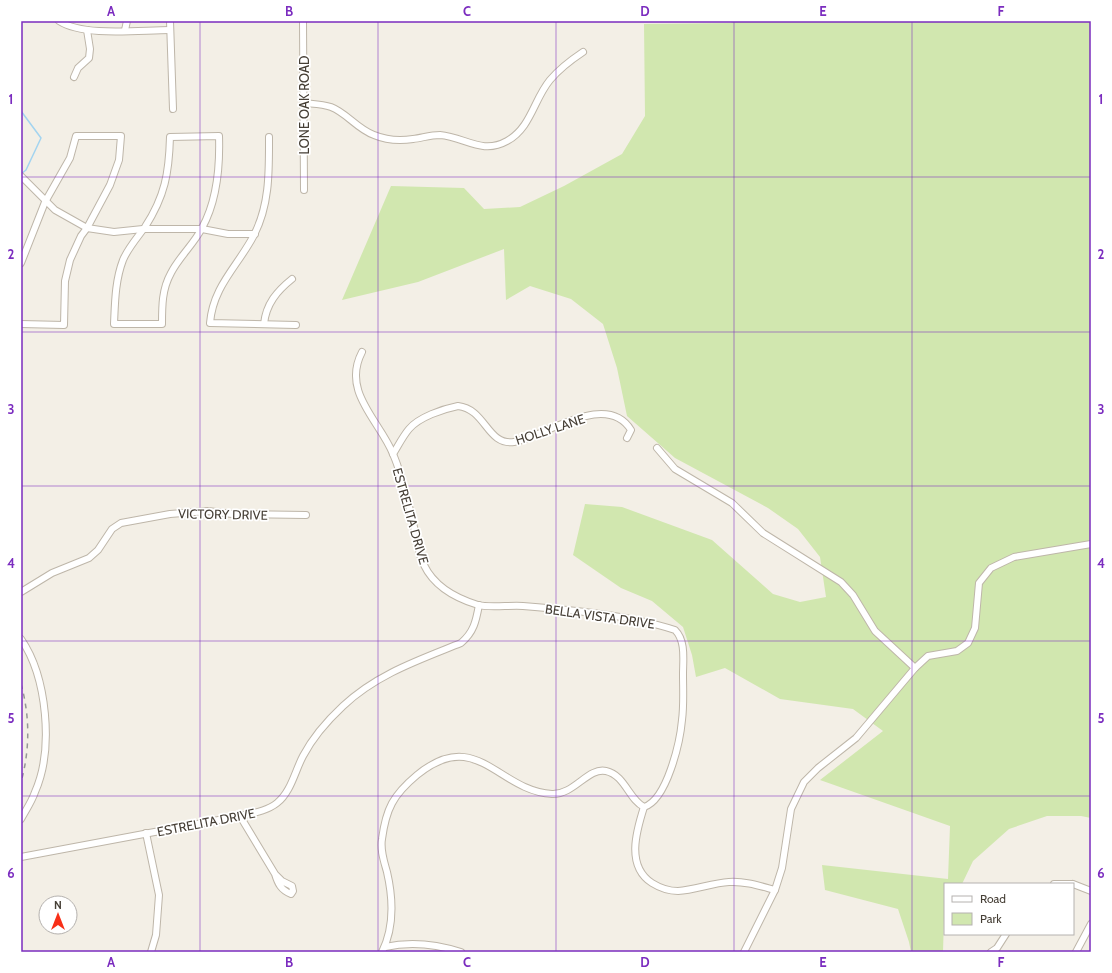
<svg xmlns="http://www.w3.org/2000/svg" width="1112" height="973" font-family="Cabin,sans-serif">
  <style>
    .green { fill: #d1e7af }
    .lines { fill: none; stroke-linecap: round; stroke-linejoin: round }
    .stream { stroke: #a3d4f0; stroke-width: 1.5 }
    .minor-casing { stroke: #beb6a9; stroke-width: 8 }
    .minor { stroke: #fff; stroke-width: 6 }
    .rail { stroke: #969696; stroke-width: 1.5; stroke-dasharray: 5 5; stroke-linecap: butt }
    .grid { fill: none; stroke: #7b2cbf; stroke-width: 1; stroke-opacity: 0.55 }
    .labels { text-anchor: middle; stroke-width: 3.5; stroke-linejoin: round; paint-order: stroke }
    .street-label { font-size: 13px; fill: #463f36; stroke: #fff }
    .neatline { fill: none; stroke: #7b2cbf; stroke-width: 1.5 }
    .grid-label { font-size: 13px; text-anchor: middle; font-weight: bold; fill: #7b2cbf }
  </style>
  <rect width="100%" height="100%" fill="#f3efe6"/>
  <polygon class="green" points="733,21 1091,21 1091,818 1081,816 1047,816 1009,829 973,861 962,884 945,884 943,952 911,952 909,942 898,909 825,890 822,865 948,879 950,826 820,780 883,731 853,709 780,699 725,668 696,677 692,655 683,627 652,601 621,588 573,555 585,504 622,507 712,540 773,594 800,602 826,597 820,557 798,529 768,508 675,458 627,416 617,368 603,324 571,299 530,286 506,300 504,249 418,282 342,300 391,186 464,188 484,209 520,207 564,186 622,154 645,116 644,24 731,23"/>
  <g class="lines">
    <polyline class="stream" points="21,111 41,138 26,170 21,174"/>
    <g class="minor-casing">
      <g id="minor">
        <path d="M59,21c25,16 80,9 111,9"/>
        <polyline points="170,21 173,109"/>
        <polyline points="303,21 304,190"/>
        <polyline points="125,30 127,21"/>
        <polyline points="74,77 78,68 89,58 90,49 87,30"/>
        <path d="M304,103c9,1 18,1 27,4 16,6 26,22 43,28 12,5 26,6 39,4 9,-1 17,-4 27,-4 25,2 42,20 67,6 24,-13 27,-42 43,-61 10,-12 21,-20 33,-28"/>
        <path d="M219,136c1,31 -2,65 -17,92 -8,16 -23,29 -31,45 -9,16 -9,33 -9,51h-48c1,-21 1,-43 9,-64 5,-12 14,-22 22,-33 20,-31 24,-54 25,-90z"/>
        <path d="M269,137c0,33 1,67 -15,98 -16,31 -41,51 -44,88l86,2"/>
        <polyline points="21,176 55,210 87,228 114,232 143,229 202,229 228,234 255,234"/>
        <polyline points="21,263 45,202 70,158 76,136 121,136 119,160 110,185 87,228 81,236 70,260 65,281 64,325 21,324"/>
        <path d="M264,324c2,-20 13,-33 28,-45"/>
        <path d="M362,352c-21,40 18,69 31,102 11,25 16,54 23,81 2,10 3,21 8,30 10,21 31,33 54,40 11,3 32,0 45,1 48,4 106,9 152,24 11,11 8,30 8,44 0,15 1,31 -1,46 -2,22 -15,80 -38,87 -15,-7 -19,-32 -38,-36 -18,-4 -32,24 -54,23 -54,-3 -75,-68 -135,-19 -24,20 -31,34 -35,64 -2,11 2,22 5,33 6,26 7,56 -5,80"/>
        <polyline points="657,448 675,469 732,503 763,533 841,582 853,595 875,631 915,668"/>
        <path d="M393,454c5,-8 10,-18 16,-25 10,-12 34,-20 49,-23 28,3 29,40 56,36 31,-5 92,-52 117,-12l-4,8"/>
        <polyline points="21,592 52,573 89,558 98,550 112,529 121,523 170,514 208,511 232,514 306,515"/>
        <path d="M21,639c26,38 33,110 14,153 -3,9 -9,18 -14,27"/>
        <path d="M644,807c-8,25 -18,59 8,76 8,5 17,8 26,8 17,-1 34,-8 51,-9 16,-1 31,4 46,8"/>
        <path d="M240,816l35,58 7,7 10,5 1,5 -2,3c-10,-4 -13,-10 -16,-20"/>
        <polyline points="146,833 159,895 156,935 151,952"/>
        <path d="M21,857l219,-41c13,-3 27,-5 37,-13 14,-11 18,-32 26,-47 10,-19 25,-36 40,-50 34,-32 76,-46 118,-63 13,-11 15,-22 18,-38"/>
        <polyline points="1054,884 1072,884"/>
        <polyline points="1073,884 1091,891"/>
        <path d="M385,947c26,-6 51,-3 76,5"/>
        <polyline points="744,952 775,890 782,868 791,809 804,782 818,768 856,738 915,668 928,656 957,651 968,643 975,628 979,583 991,568 1014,557 1091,544"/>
        <polyline points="991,952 997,948 1006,934"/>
        <polyline points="1076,952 1091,924"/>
      </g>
    </g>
    <use href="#minor" class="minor"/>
    <path class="rail" d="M21,684c9,32 9,66 0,98"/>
  </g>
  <path class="grid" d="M200,21v931M378,21v931M556,21v931M734,21v931M912,21v931M21,177h1070M21,332h1070M21,486h1070M21,641h1070M21,796h1070"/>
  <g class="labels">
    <g class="street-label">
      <text transform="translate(304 105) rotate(-90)" y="5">LONE OAK ROAD</text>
      <text transform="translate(550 429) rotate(-18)" y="5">HOLLY LANE</text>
      <text transform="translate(223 514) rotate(1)" y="5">VICTORY DRIVE</text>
      <text transform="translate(411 516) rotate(74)" y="5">ESTRELITA DRIVE</text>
      <text transform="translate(600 616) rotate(8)" y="5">BELLA VISTA DRIVE</text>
      <text transform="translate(206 822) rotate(-11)" y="5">ESTRELITA DRIVE</text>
    </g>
  </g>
  <rect width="1112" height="973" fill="none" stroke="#ffffff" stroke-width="44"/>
  <rect x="944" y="883" width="130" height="52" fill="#ffffff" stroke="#b5b2af"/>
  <rect x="952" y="896" width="20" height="6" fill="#ffffff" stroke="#b5b2af"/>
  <text x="980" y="903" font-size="12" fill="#463f36">Road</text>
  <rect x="952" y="913" width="20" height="12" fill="#d1e7af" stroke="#b5b2af"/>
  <text x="980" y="923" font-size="12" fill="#463f36">Park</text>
  <g transform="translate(58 915)"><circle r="19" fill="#ffffff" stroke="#b5b2af"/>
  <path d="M0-3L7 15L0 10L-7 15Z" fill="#f82f18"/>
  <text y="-6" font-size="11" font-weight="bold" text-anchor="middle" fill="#463f36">N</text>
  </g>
  <rect x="22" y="22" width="1068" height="929" class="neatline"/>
  <g class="grid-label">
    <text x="111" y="16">A</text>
    <text x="289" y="16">B</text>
    <text x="467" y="16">C</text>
    <text x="645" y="16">D</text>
    <text x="823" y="16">E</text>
    <text x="1001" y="16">F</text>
    <text x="11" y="104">1</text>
    <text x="1101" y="104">1</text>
    <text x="11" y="259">2</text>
    <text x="1101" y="259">2</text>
    <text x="11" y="414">3</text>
    <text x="1101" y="414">3</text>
    <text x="11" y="568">4</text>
    <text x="1101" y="568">4</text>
    <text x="11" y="723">5</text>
    <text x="1101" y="723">5</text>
    <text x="11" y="878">6</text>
    <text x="1101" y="878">6</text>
    <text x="111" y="967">A</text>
    <text x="289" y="967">B</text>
    <text x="467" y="967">C</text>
    <text x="645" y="967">D</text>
    <text x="823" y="967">E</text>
    <text x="1001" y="967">F</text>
  </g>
</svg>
